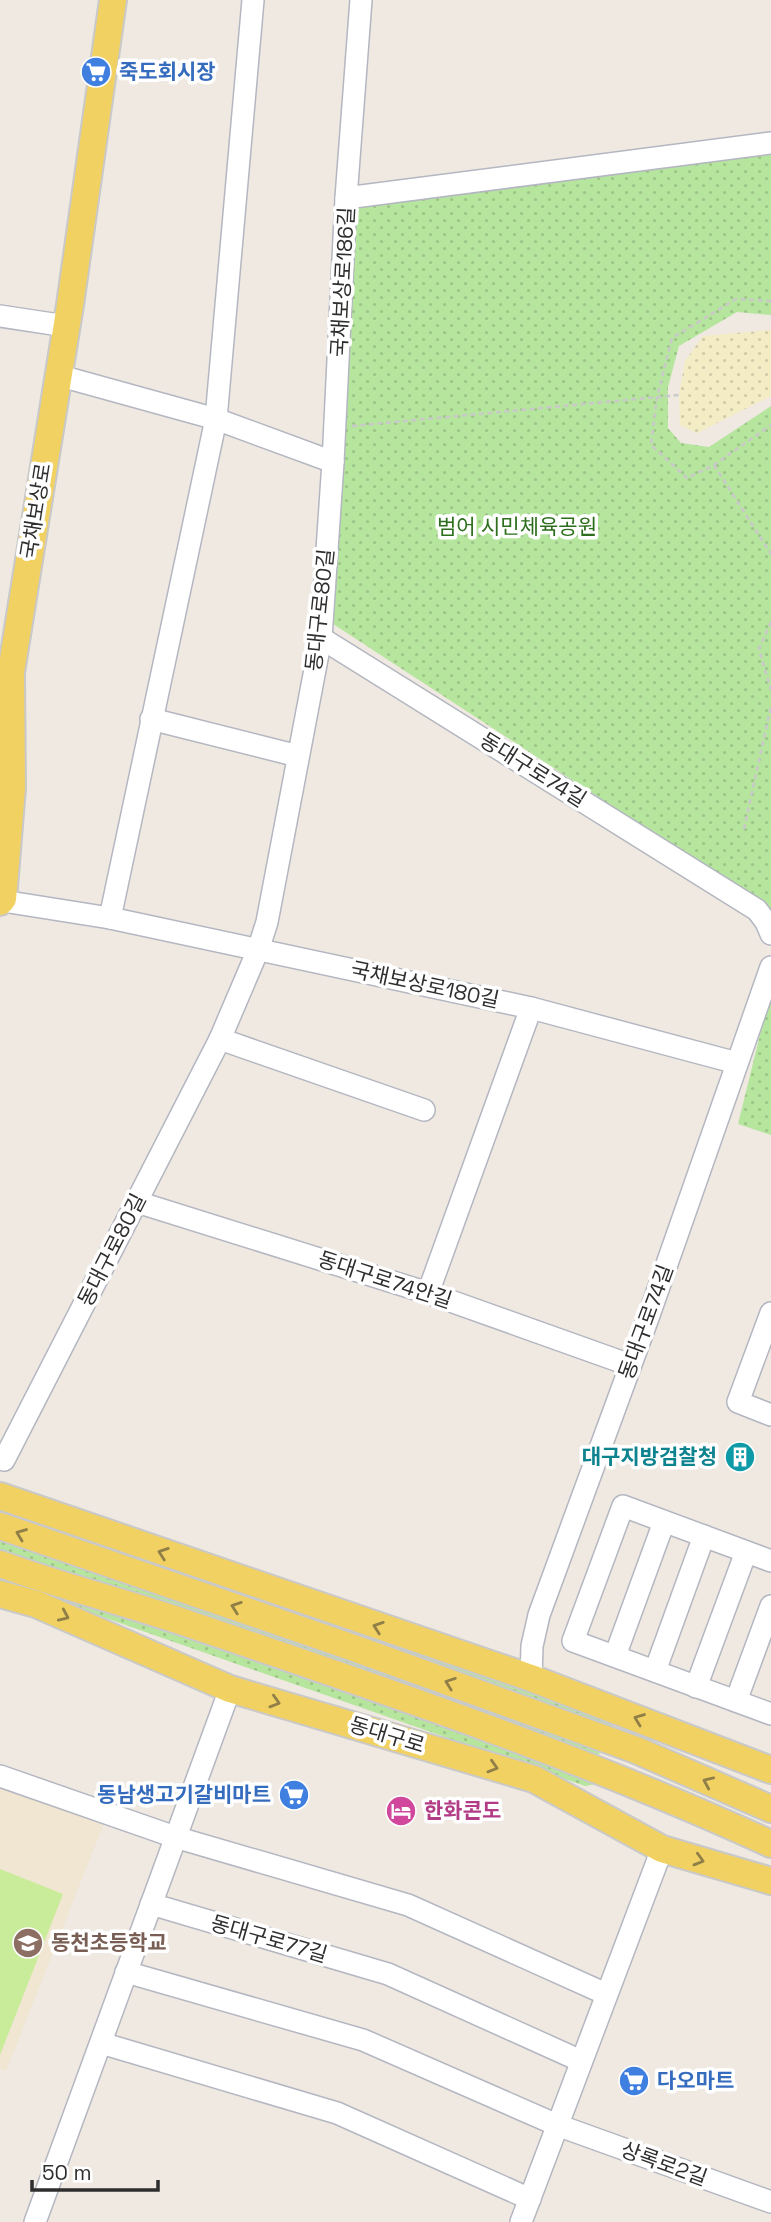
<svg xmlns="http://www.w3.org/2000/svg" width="771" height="2222" font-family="'Space Grotesk','Noto Sans KR',sans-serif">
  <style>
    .education { fill: #f0e6d1 }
    .sand { fill: url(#sand-dots) }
    .park { fill: url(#park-dots) }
    .pitch { fill: #c9ec9a }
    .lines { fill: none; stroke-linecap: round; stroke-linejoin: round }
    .minor-casing { stroke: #b4b7c1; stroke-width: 24 }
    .major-casing { stroke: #c9c9c9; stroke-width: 30 }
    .path { stroke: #c9c9c9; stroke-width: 2.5; stroke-dasharray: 5 3.5; stroke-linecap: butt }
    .minor { stroke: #fff; stroke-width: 21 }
    .major { stroke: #f2d163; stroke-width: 26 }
    .oneway { stroke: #908048 }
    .labels { text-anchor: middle; stroke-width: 7; stroke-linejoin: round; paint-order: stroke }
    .shop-label { font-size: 21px; font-weight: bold; fill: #366cbe; stroke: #fff; text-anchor: start }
    .street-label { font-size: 21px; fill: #2e2e2e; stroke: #fff }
    .park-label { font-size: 21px; fill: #2c6e1b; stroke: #fff }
    .culture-label { font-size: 21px; font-weight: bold; fill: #0d838f; stroke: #fff; text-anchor: end }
    .hotel-label { font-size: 21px; font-weight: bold; fill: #b23c85; stroke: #fff; text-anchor: start }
    .education-label { font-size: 21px; font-weight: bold; fill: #785e54; stroke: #fff; text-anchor: start }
  </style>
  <defs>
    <pattern id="sand-dots" width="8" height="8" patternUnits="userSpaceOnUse" patternTransform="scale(1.75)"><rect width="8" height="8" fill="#f3ecc5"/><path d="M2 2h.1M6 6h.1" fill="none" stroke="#d1cbaa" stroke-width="1.8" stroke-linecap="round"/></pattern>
    <pattern id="park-dots" width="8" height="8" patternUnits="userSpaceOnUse" patternTransform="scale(1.75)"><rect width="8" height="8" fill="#b6e59e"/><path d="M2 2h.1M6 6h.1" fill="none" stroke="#9dc588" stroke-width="1.8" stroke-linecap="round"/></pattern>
  </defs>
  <rect width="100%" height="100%" fill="#efe9e1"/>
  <polygon class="education" points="0,1784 106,1818 6,2071 0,2069"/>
  <polygon class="sand" points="771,330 771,396 697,433 680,425 679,395 685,361 703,336"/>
  <g class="park">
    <polygon points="771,154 771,315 737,312 679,346 668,387 668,428 681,443 709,447 771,406 771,910 330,622 356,201"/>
    <polygon points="771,990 771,1135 738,1124"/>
    <polygon points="0,1509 608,1719 615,1729 0,1519"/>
    <polygon points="0,1538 594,1744 600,1754 589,1756 0,1549"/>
    <polygon points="0,1570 590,1775 596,1784 585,1786 0,1581"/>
  </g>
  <polygon class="pitch" points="0,1869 63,1894 0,2055"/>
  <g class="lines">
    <g class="minor-casing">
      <g id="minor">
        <polyline points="346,198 771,143"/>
        <polyline points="0,316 66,326"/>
        <polyline points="57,375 216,419 333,462"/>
        <polyline points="321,638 757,910 766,922 771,934"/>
        <polyline points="151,719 298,756"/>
        <polyline points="3,899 9,902 110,918 531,1008 737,1063"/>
        <polyline points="110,918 216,419 253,0"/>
        <polyline points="220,1039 424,1110"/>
        <polyline points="137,1202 428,1293 630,1365"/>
        <polyline points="428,1293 531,1008"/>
        <polyline points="771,1313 738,1402 771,1415"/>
        <polyline points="4,1460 220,1039 258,950 267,922 321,638 333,462 346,198 361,0"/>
        <polyline points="771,1561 623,1506 573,1641 771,1714"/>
        <polyline points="615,1656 664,1522"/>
        <polyline points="655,1671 704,1536"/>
        <polyline points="531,1678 532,1646 539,1615 648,1318 771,967"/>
        <polyline points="696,1687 746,1552"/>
        <polyline points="736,1701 771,1606"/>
        <polyline points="0,1776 175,1837 408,1905 606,1994"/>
        <polyline points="151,1904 388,1974 581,2061"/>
        <polyline points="126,1972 363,2040 557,2125 771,2202"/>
        <polyline points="101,2043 337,2113 530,2199"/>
        <polyline points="35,2222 230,1689"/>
        <polyline points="521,2222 662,1849"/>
      </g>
    </g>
    <g class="major-casing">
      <g id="major">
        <polyline points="0,694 11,672 70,305 113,0"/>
        <polyline points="0,902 3,899 12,788 11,674"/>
        <polyline points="0,1496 531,1678 771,1770"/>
        <polyline points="0,1526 351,1647 636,1750 771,1809"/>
        <path d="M0,1564c63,23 128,39 192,61 195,66 392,133 579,219"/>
        <polyline points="0,1594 36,1604 230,1689 534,1779 662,1849 771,1881"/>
      </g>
    </g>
    <g class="path">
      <polyline points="771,301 736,299 672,338 657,397 651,445 687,478 714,465 771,425"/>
      <polyline points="352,426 679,395"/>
      <polyline points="714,465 771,554"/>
      <polyline points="771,622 759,649 771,690"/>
      <polyline points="744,829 771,706"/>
    </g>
    <use href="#minor" class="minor"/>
    <use href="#major" class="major"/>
  </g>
  <defs><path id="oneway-chevron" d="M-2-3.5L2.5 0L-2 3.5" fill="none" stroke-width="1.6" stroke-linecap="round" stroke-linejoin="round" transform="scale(1.75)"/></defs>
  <g class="oneway">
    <use href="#oneway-chevron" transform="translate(21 1534) rotate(-159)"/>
    <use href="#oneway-chevron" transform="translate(163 1553) rotate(-161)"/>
    <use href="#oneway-chevron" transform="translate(236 1607) rotate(-161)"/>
    <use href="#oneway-chevron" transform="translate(64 1616) rotate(24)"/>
    <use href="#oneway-chevron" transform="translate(378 1627) rotate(-161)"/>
    <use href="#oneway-chevron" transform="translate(450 1683) rotate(-160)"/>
    <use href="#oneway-chevron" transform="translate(275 1702) rotate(17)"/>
    <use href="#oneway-chevron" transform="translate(639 1719) rotate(-159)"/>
    <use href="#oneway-chevron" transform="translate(493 1767) rotate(17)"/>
    <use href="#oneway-chevron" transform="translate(708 1782) rotate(-156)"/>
    <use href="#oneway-chevron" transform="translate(699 1860) rotate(16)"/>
  </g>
  <defs>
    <g id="supermarket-disc" transform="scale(1.575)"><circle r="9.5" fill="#3f7fe0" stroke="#fff"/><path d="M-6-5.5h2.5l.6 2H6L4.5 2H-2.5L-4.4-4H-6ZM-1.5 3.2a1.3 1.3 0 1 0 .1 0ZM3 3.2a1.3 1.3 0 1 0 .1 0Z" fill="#fff"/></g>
    <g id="building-disc" transform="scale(1.575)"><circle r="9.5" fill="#0f9aa8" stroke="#fff"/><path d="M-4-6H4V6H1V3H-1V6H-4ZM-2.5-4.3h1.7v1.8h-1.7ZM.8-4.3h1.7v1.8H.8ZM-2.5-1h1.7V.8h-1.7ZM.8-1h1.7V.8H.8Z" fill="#fff"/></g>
    <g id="hotel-disc" transform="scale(1.575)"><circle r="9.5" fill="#d1479c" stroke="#fff"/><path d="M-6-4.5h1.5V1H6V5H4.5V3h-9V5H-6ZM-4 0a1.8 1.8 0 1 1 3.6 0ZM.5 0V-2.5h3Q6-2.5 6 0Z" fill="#fff"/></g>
    <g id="school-disc" transform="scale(1.575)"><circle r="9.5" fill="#8d6e63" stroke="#fff"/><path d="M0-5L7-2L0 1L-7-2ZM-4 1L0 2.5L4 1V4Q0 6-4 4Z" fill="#fff"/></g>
  </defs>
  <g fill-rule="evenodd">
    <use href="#supermarket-disc" x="96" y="72"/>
    <use href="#building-disc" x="740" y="1457"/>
    <use href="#supermarket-disc" x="294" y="1795"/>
    <use href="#hotel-disc" x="401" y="1811"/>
    <use href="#school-disc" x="28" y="1943"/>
    <use href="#supermarket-disc" x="634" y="2081"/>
  </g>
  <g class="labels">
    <g class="shop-label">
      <text x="119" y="79">죽도회시장</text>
      <text x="271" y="1802" text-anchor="end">동남생고기갈비마트</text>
      <text x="657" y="2088">다오마트</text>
    </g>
    <g class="street-label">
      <text transform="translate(343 282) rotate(-87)" y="7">국채보상로186길</text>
      <text transform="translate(36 511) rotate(-81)" y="7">국채보상로</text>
      <text transform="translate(320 610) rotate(-84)" y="7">동대구로80길</text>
      <text transform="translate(533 770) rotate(32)" y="7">동대구로74길</text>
      <text transform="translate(425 985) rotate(12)" y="7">국채보상로180길</text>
      <text transform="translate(112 1250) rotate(-63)" y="7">동대구로80길</text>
      <text transform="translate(385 1280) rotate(18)" y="7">동대구로74안길</text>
      <text transform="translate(646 1322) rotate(-70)" y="7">동대구로74길</text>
      <text transform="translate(387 1735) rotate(17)" y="7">동대구로</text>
      <text transform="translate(269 1939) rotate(16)" y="7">동대구로77길</text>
      <text transform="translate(664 2164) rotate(20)" y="7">상록로2길</text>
    </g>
    <g class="park-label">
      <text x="517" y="534">범어 시민체육공원</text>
    </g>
    <g class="culture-label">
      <text x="717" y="1464">대구지방검찰청</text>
    </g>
    <g class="hotel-label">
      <text x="424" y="1818">한화콘도</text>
    </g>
    <g class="education-label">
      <text x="51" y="1950">동천초등학교</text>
    </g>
  </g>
  <path d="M32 2180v10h126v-10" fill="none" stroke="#2e2e2e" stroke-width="3.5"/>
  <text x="42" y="2180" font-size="21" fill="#2e2e2e" stroke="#ffffff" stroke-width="5" paint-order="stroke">50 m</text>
</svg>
